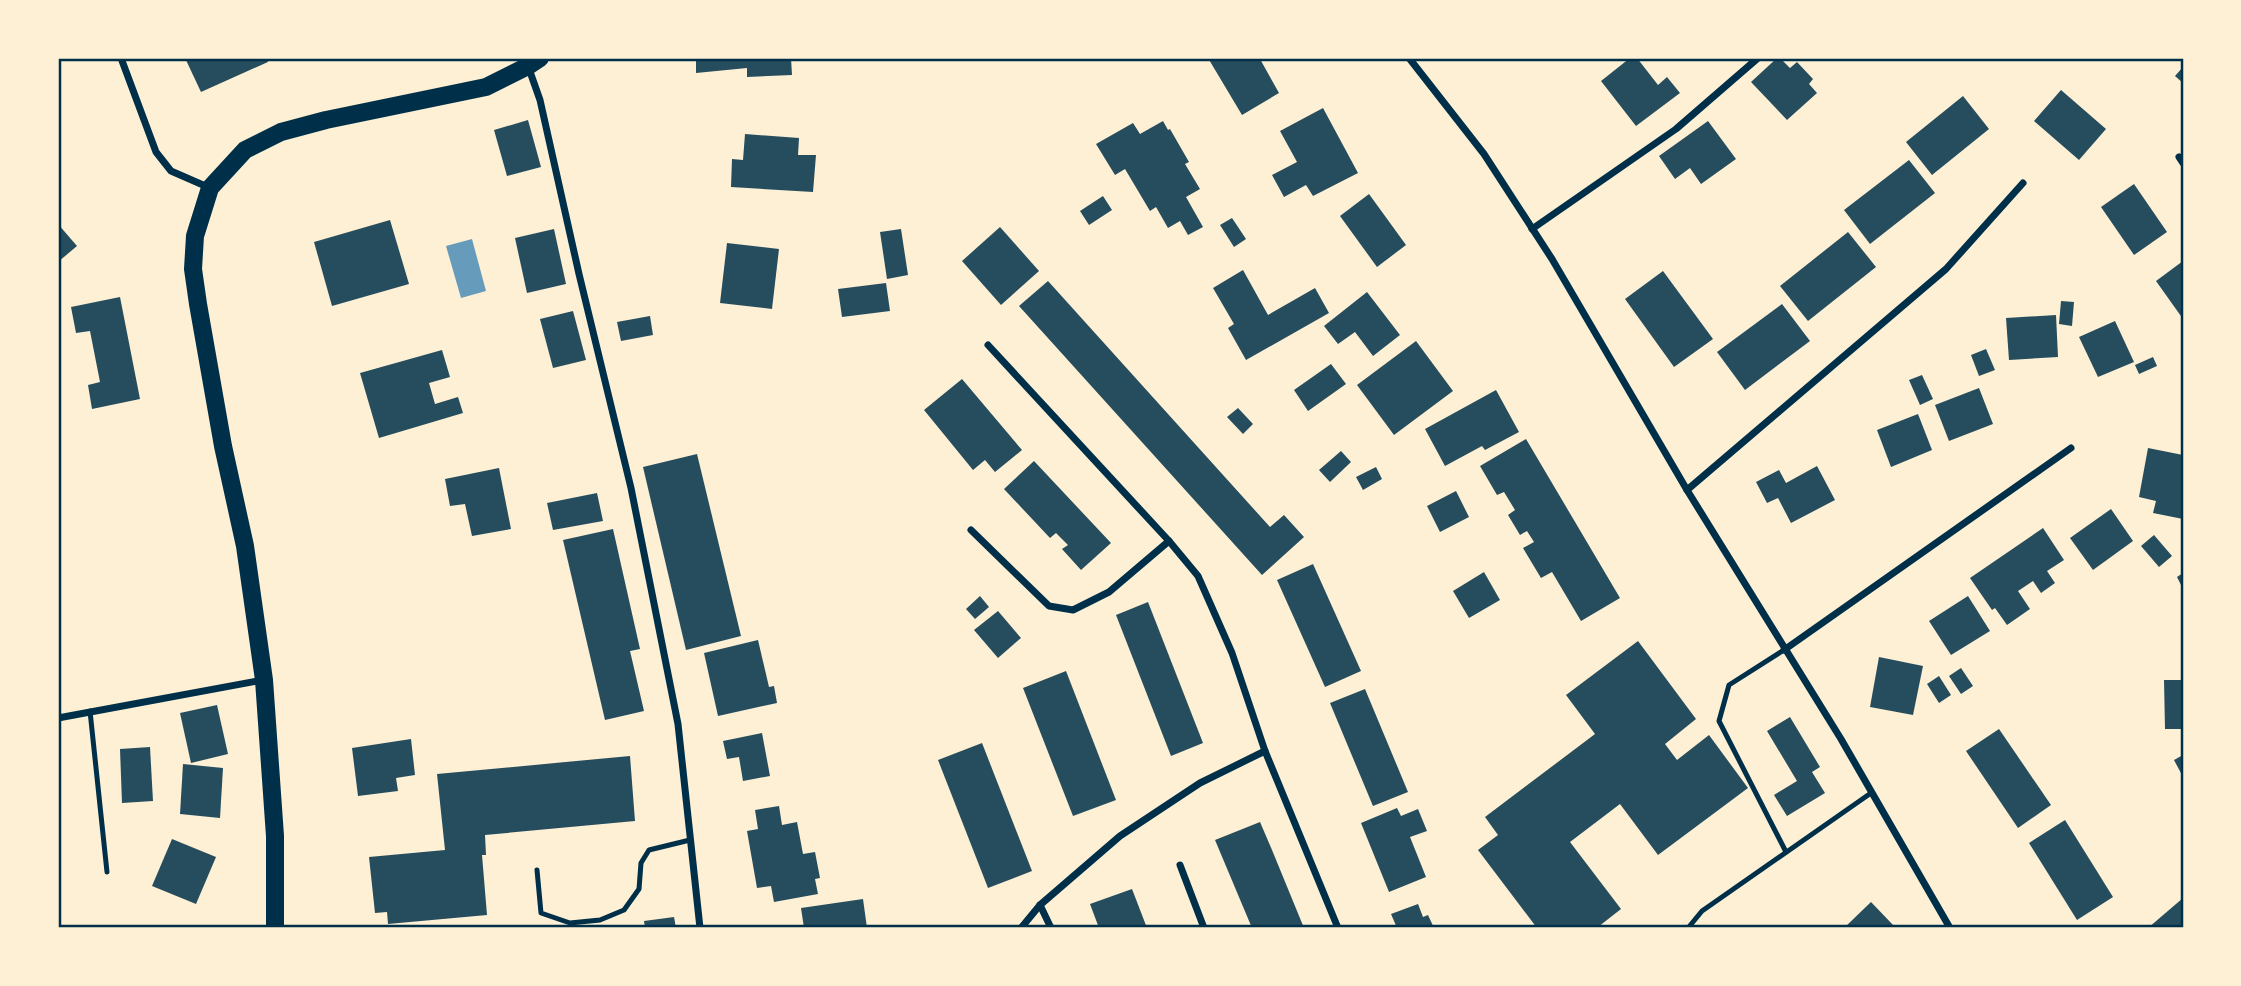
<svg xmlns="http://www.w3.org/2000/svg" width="2241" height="986" font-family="'DejaVu Sans',sans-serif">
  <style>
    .water { fill: #669bbc }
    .building { fill: #264d5e }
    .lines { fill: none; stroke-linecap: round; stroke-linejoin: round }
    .service { stroke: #003049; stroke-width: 5 }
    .minor { stroke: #003049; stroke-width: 7 }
    .primary { stroke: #003049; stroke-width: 18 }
    .neatline { fill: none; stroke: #003049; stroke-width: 2.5 }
  </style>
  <rect width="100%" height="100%" fill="#fdf0d5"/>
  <polygon class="water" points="472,239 486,291 461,298 446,246"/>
  <g class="building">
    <polygon points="185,58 267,58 268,62 201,92"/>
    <polygon points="696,58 791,58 792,75 747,77 747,68 696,73"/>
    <polygon points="1208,58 1262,58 1260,59 1279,93 1242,115"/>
    <polygon points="1630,58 1637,58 1658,85 1667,77 1680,93 1636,126 1601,81"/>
    <polygon points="1777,58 1780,58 1790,68 1797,62 1813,79 1809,84 1817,93 1787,120 1751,82"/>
    <polygon points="2183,67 2183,83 2175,76"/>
    <polygon points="2061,90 2106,129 2079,160 2034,121"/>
    <polygon points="1963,96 1989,129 1932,175 1906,142"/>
    <polygon points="1323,108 1358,173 1313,196 1306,185 1284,197 1272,175 1297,162 1280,131"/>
    <polygon points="528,120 541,167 507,176 494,130"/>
    <polygon points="1163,121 1168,130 1170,129 1189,162 1185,164 1200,189 1186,197 1203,227 1188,235 1180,221 1168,228 1156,207 1150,211 1125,169 1115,175 1096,144 1133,123 1140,134"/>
    <polygon points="1708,121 1736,159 1701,184 1690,168 1675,179 1659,156"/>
    <polygon points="745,134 799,138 798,155 816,155 813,192 731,187 732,159 743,160"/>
    <polygon points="1909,160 1935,193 1870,244 1844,210"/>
    <polygon points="2134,184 2167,232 2134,255 2101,207"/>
    <polygon points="1369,194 1406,245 1377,267 1340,216"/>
    <polygon points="1103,196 1112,210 1089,225 1080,211"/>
    <polygon points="1232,218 1246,239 1234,247 1220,225"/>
    <polygon points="390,220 409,284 332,306 314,242"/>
    <polygon points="58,224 77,246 58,262"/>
    <polygon points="1000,227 1039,271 1001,305 962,261"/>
    <polygon points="554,229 566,284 527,293 515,238"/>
    <polygon points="901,229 908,275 887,279 880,232"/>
    <polygon points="1848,232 1876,267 1808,321 1780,286"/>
    <polygon points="727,243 779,249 772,309 720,303"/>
    <polygon points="2183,261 2183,319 2156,281"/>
    <polygon points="1243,270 1268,315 1315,288 1329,313 1246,360 1228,328 1234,324 1213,288"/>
    <polygon points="1663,271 1713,339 1674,367 1625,299"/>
    <polygon points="1048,281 1270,527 1284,515 1304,537 1262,575 1019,306"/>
    <polygon points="886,283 890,311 842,317 838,289"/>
    <polygon points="1367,292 1400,335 1373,356 1355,332 1338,344 1324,326"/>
    <polygon points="120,297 140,399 92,409 88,385 100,382 90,331 76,333 71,307"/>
    <polygon points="2061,301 2074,302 2072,326 2059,324"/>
    <polygon points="1782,304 1810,341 1745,390 1717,352"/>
    <polygon points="573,311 586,360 553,368 540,319"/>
    <polygon points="2056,315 2058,357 2009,360 2006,318"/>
    <polygon points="650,316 653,335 621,341 617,322"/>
    <polygon points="2115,321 2134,362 2098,377 2079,337"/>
    <polygon points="1416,341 1453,391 1394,435 1357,385"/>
    <polygon points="1986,349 1995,370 1979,376 1971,355"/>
    <polygon points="442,350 450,377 429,383 435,404 458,397 463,413 379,438 360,373"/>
    <polygon points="2153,357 2157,366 2139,374 2135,365"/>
    <polygon points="1331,364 1346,384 1308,411 1294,390"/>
    <polygon points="1922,375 1933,399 1920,405 1909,380"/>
    <polygon points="962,379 1022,450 995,472 985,460 973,470 924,410"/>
    <polygon points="1979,388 1993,424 1949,441 1935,405"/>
    <polygon points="1496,390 1519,432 1485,450 1482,446 1445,466 1425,429"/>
    <polygon points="1238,408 1253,424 1243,434 1227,417"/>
    <polygon points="1918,414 1932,450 1891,467 1877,430"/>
    <polygon points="1526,439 1620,598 1581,621 1552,572 1541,578 1523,548 1534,542 1527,531 1520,535 1508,515 1515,510 1504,492 1497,495 1480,466"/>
    <polygon points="2148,448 2183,455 2183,519 2153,513 2156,501 2139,497"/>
    <polygon points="1341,451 1351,462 1330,482 1319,470"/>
    <polygon points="697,454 741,636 686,650 643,467"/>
    <polygon points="1034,461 1111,543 1081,570 1062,549 1068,545 1056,533 1050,538 1004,489"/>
    <polygon points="1817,466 1835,500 1791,523 1778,498 1767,503 1756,482 1779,470 1786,483"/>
    <polygon points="1376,467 1382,479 1363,490 1356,477"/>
    <polygon points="499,468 511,529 472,536 465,504 450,506 445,479"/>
    <polygon points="1456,491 1469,517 1440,532 1427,506"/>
    <polygon points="597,493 603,521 553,530 547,503"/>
    <polygon points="2111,509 2133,541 2093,570 2070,538"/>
    <polygon points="2043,528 2064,560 2047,571 2055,583 2041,593 2033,581 2018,591 2030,609 2007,625 1995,608 1992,610 1970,578"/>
    <polygon points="613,529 640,649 630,651 644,711 605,720 563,540"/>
    <polygon points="2154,535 2172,556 2159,567 2141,546"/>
    <polygon points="1313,564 1361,671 1325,687 1277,580"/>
    <polygon points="1484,572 1500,600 1469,618 1453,591"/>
    <polygon points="2183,573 2183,589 2177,577"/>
    <polygon points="980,596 989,607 975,619 966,609"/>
    <polygon points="1968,596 1990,631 1951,655 1929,621"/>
    <polygon points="1148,602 1203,743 1171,756 1116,615"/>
    <polygon points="998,611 1021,638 998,658 974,630"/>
    <polygon points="758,640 769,687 774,686 777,703 718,716 704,653"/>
    <polygon points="1638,641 1696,719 1665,744 1677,760 1709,735 1748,788 1658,855 1620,804 1570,842 1621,909 1598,927 1599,928 1537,928 1478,850 1498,835 1485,817 1595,734 1566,695"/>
    <polygon points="1879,657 1923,666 1913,715 1870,707"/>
    <polygon points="1961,668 1973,686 1961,694 1949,676"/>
    <polygon points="1066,671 1116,800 1073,816 1023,688"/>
    <polygon points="1939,676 1951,695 1939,703 1927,684"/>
    <polygon points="2164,680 2183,680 2183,729 2165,729"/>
    <polygon points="1365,689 1408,792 1373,806 1330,703"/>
    <polygon points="217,705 228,754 191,763 180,713"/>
    <polygon points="1790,717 1820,767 1812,772 1825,793 1787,816 1774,795 1797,781 1767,731"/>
    <polygon points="1999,729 2051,805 2018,828 1966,751"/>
    <polygon points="762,733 770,776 743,781 739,757 727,759 723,741"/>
    <polygon points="411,739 415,775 396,778 398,791 358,796 352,748"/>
    <polygon points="982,743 1032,871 988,888 938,760"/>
    <polygon points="150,747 153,801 122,803 120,749"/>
    <polygon points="2183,755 2183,777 2174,760"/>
    <polygon points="630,756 635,821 485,835 486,855 482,855 487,915 388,924 387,912 375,913 369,857 445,850 437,774"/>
    <polygon points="183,764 223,768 220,818 180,814"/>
    <polygon points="779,806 782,825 797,822 803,854 815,852 820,878 815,879 818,894 774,902 771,886 757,888 747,831 758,829 755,810"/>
    <polygon points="1397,808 1401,816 1418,809 1427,831 1410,837 1426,877 1389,892 1361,823"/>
    <polygon points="2065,820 2113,897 2077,920 2029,843"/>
    <polygon points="1260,822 1272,850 1304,928 1252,928 1215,840"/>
    <polygon points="172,839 216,857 196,904 152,886"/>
    <polygon points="1132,889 1147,928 1099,928 1090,904"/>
    <polygon points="2183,898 2183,928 2148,928"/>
    <polygon points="863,899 867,928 804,928 801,908"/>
    <polygon points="1871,902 1894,926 1892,928 1844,928"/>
    <polygon points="1418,904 1423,917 1428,915 1434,928 1397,928 1391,914"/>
    <polygon points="674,917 676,928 645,928 644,921"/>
  </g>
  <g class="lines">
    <g class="service">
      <polyline points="1784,650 1729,685 1719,721 1786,852"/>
      <polyline points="90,711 107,872"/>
      <polyline points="537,870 541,913 570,923 600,920 624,910 639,889 641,863 649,850 690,840"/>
      <polyline points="1688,928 1702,911 1871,793"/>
    </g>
    <g class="minor">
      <polyline points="121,58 156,152 171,171 210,188"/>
      <polyline points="1409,58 1484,154 1552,259 1687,490 1841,739 1950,928"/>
      <polyline points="528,66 540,100 579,274 631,488 678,724 700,928"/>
      <polyline points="2179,157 2183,163"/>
      <polyline points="1532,229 1676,129 1758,58"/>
      <polyline points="988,345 1169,541 1198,576 1232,653 1265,751 1338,928"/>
      <polyline points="1687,490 1946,269 2023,183"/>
      <polyline points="971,530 1049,606 1073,610 1109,592 1169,541"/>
      <polyline points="1784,650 2071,448"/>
      <polyline points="58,718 263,680"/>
      <polyline points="1180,865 1204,928"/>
      <polyline points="1040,905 1051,928"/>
      <polyline points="1021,928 1040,905 1120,836 1200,783 1265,751"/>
    </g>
    <polyline class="primary" points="275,928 275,836 264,680 245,546 223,446 198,304 193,269 195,236 210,188 245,150 281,132 326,120 486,87 528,66 540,58"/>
  </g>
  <rect width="2241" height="986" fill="none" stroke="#fdf0d5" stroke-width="119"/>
  <rect x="60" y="60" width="2122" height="866" class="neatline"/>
</svg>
